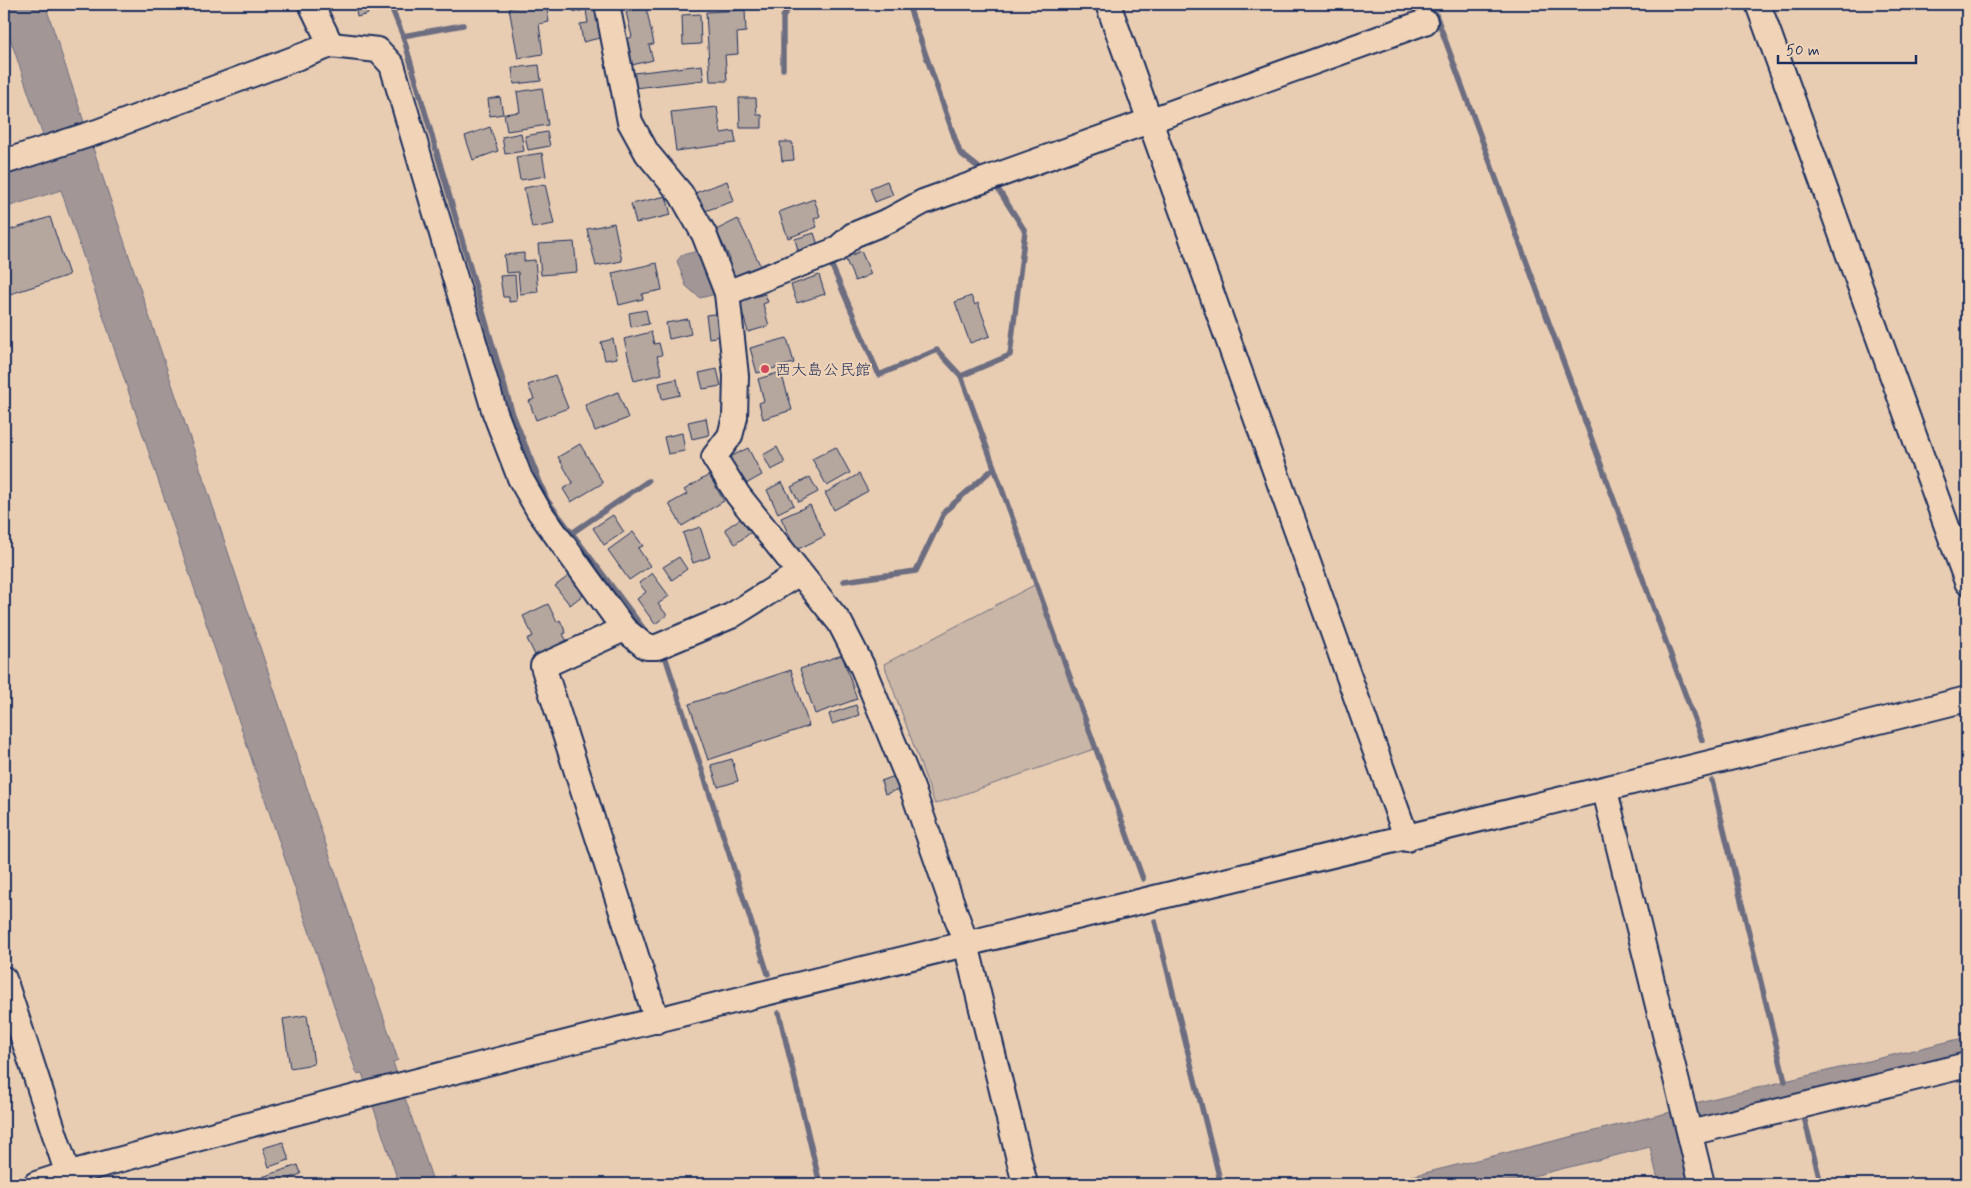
<svg xmlns="http://www.w3.org/2000/svg" width="1971" height="1188" font-family="Mynerve,'Klee One',sans-serif">
  <style>
    .green { fill: #cab6a7; stroke: #727282 }
    .water { fill: #a29696; stroke: #6c6d80 }
    .lines { fill: none; stroke-linecap: round; stroke-linejoin: round }
    .stream { stroke: #6c6d80; stroke-width: 5.5 }
    .building { fill: #b5a69e; stroke: #1b2f5e }
    .minor-casing { stroke: #1b2f5e; stroke-width: 28 }
    .minor { stroke: #f1d4b7; stroke-width: 24 }
    .poi-dot { fill: #d1495b; stroke: #f1d4b7; stroke-width: 2 }
    .labels { text-anchor: middle; stroke-width: 4; stroke-linejoin: round; paint-order: stroke }
    .poi-label { font-size: 16px; fill: #1b2f5e; stroke: #f1d4b7; text-anchor: start }
  </style>
  <rect width="100%" height="100%" fill="#e8cdb3"/>
  <filter id="ink" filterUnits="userSpaceOnUse"><feTurbulence type="fractalNoise" baseFrequency=".02" numOctaves="2"/><feDisplacementMap in="SourceGraphic" scale="10" xChannelSelector="R" yChannelSelector="G"/><feConvolveMatrix kernelMatrix="1 2 1 2 8 2 1 2 1" color-interpolation-filters="sRGB"/></filter>
  <g filter="url(#ink)">
    <polygon class="green" points="1038,583 1097,748 935,804 884,664"/>
    <g class="water">
      <polygon points="4,4 45,4 84,122 73,126 80,148 92,145 398,1060 393,1062 434,1184 399,1184 362,1073 357,1074 61,190 4,208 4,174 60,155 52,133 43,136 4,20"/>
      <polygon points="698,251 716,294 700,298 686,286 677,261 682,255"/>
      <polygon points="1967,1037 1967,1052 1698,1118 1695,1103"/>
      <polygon points="1671,1112 1690,1184 1659,1184 1650,1147 1501,1184 1380,1184"/>
    </g>
    <g class="lines">
      <g class="stream">
        <polyline points="390,4 403,36 512,412 547,500 649,636"/>
        <polyline points="908,4 960,153 978,167"/>
        <polyline points="1432,4 1702,740"/>
        <polyline points="403,36 463,25"/>
        <polyline points="783,69 783,17 791,4"/>
        <polyline points="998,189 1025,231 1010,355 961,376 1143,879"/>
        <polyline points="832,266 879,375 937,350 961,376"/>
        <polyline points="572,533 648,481"/>
        <polyline points="844,581 916,571 945,511 994,468"/>
        <polyline points="666,659 768,974"/>
        <polyline points="1712,781 1785,1081"/>
        <polyline points="1155,921 1221,1184"/>
        <polyline points="779,1013 820,1184"/>
        <polyline points="1804,1117 1821,1184"/>
        <polyline points="1959,1184 1967,1182"/>
      </g>
    </g>
    <g class="building">
      <polygon points="355,4 364,4 368,14 357,17"/>
      <polygon points="536,4 546,4 549,22 539,24 543,54 518,58 509,8"/>
      <polygon points="573,4 598,4 604,37 583,42 580,24 588,23 586,10 574,12"/>
      <polygon points="646,7 654,44 649,45 653,60 632,65 626,39 632,37 626,12"/>
      <polygon points="745,10 746,32 737,33 738,54 725,55 727,81 710,81 706,12"/>
      <polygon points="700,14 701,44 683,45 682,15"/>
      <polygon points="539,65 541,81 514,84 512,68"/>
      <polygon points="702,65 704,80 635,88 634,73"/>
      <polygon points="542,88 548,125 507,131 504,114 520,112 517,92"/>
      <polygon points="500,97 503,114 490,116 488,99"/>
      <polygon points="739,98 756,98 757,115 762,115 762,128 740,128"/>
      <polygon points="717,107 721,133 734,131 736,143 676,151 671,112"/>
      <polygon points="490,127 498,151 473,160 465,136"/>
      <polygon points="547,132 550,146 528,150 525,136"/>
      <polygon points="521,133 524,151 505,154 502,137"/>
      <polygon points="780,142 792,142 794,160 782,161"/>
      <polygon points="542,153 546,176 520,180 516,157"/>
      <polygon points="727,181 734,201 702,212 695,193"/>
      <polygon points="887,181 893,195 875,202 870,188"/>
      <polygon points="545,184 554,224 532,228 524,188"/>
      <polygon points="666,196 671,215 636,223 631,204"/>
      <polygon points="814,199 820,216 814,219 817,227 788,238 779,212"/>
      <polygon points="50,217 69,275 4,296 4,232"/>
      <polygon points="738,219 761,267 735,280 725,261 730,259 716,230"/>
      <polygon points="614,223 622,261 596,266 587,229"/>
      <polygon points="814,233 819,248 799,254 795,239"/>
      <polygon points="574,242 577,272 541,275 538,244"/>
      <polygon points="861,251 871,274 855,281 845,258"/>
      <polygon points="524,253 524,261 535,260 538,292 520,294 518,272 506,273 504,255"/>
      <polygon points="657,263 662,290 642,294 643,299 619,305 612,273"/>
      <polygon points="515,275 517,301 509,302 509,297 503,297 500,276"/>
      <polygon points="819,275 825,294 797,303 791,285"/>
      <polygon points="765,294 768,302 763,304 769,326 748,332 739,301"/>
      <polygon points="971,296 975,305 978,303 990,336 970,343 955,302"/>
      <polygon points="646,310 649,324 631,327 629,313"/>
      <polygon points="722,313 725,335 709,338 706,315"/>
      <polygon points="688,319 691,334 669,339 666,323"/>
      <polygon points="651,332 654,344 659,343 662,355 657,356 662,374 634,381 624,339"/>
      <polygon points="787,338 794,363 757,373 750,348"/>
      <polygon points="613,339 617,358 605,360 601,342"/>
      <polygon points="717,369 721,386 703,389 699,373"/>
      <polygon points="781,372 792,410 763,419 759,403 764,401 758,379"/>
      <polygon points="555,375 568,408 536,420 529,401 534,399 528,385"/>
      <polygon points="677,379 680,395 662,399 659,383"/>
      <polygon points="618,392 628,418 595,431 585,405"/>
      <polygon points="706,418 709,435 692,439 688,422"/>
      <polygon points="682,433 685,451 668,454 664,437"/>
      <polygon points="580,444 603,483 571,502 563,489 573,483 558,457"/>
      <polygon points="777,447 785,463 771,470 763,455"/>
      <polygon points="836,447 850,473 827,486 812,459"/>
      <polygon points="748,448 762,475 744,485 730,457"/>
      <polygon points="859,474 868,491 834,510 825,493"/>
      <polygon points="709,475 724,501 682,526 669,504 687,494 684,490"/>
      <polygon points="810,477 818,492 799,502 791,487"/>
      <polygon points="782,482 794,505 778,513 767,490"/>
      <polygon points="810,505 825,536 796,550 781,518"/>
      <polygon points="613,515 624,532 604,545 593,528"/>
      <polygon points="743,517 753,531 735,544 725,529"/>
      <polygon points="700,527 710,557 693,563 683,533"/>
      <polygon points="633,532 643,546 638,548 650,566 629,580 608,550"/>
      <polygon points="679,557 687,569 672,580 663,567"/>
      <polygon points="574,572 588,591 570,605 555,586"/>
      <polygon points="652,573 669,596 658,604 667,615 655,624 637,599 646,592 639,583"/>
      <polygon points="548,604 557,622 560,620 566,633 563,634 568,643 537,659 527,639 533,636 523,616"/>
      <polygon points="842,655 857,699 815,714 800,669"/>
      <polygon points="791,670 809,726 708,760 689,704"/>
      <polygon points="856,705 859,715 832,724 829,714"/>
      <polygon points="732,759 738,781 718,787 711,765"/>
      <polygon points="895,776 900,789 885,794 881,781"/>
      <polygon points="307,1015 314,1064 290,1068 283,1019"/>
      <polygon points="283,1142 289,1160 269,1167 263,1148"/>
      <polygon points="298,1165 301,1174 290,1178 292,1184 264,1184 262,1177"/>
    </g>
    <g class="lines">
      <g class="minor-casing">
        <g id="minor">
          <polyline points="311,4 331,45"/>
          <polyline points="607,4 630,122 647,153 681,194 704,234 727,293 736,376 735,417 730,436 714,457 738,495 840,623 862,666 912,788 966,944 1025,1184"/>
          <polyline points="1108,4 1407,839"/>
          <polyline points="1758,4 1967,582"/>
          <polyline points="4,162 97,132 331,45 378,50 392,65 495,413 520,478 539,511 624,629 646,647 657,647 731,616 799,573"/>
          <polyline points="727,293 836,250 853,235 890,220 923,202 1425,22"/>
          <polyline points="624,629 543,666 657,1021"/>
          <polyline points="1605,791 1702,1184"/>
          <polyline points="4,979 71,1184"/>
          <polyline points="1690,1133 1967,1065"/>
          <path d="M36,1184l31,-10c630,-173 1267,-315 1900,-475"/>
        </g>
      </g>
      <use href="#minor" class="minor"/>
    </g>
  </g>
  <circle class="poi-dot" cx="765" cy="369" r="5"/>
  <g class="labels">
    <g class="poi-label">
      <text x="775" y="375">西大島公民館</text>
    </g>
  </g>
  <rect width="1971" height="1188" fill="none" stroke="#f1d4b7" stroke-width="20"/>
  <rect x="10" y="10" width="1951" height="1168" fill="none" stroke="#1b2f5e" stroke-width="2" filter="url(#ink)"/>
  <path d="M1778 55v8h138v-8" fill="none" stroke="#1b2f5e" stroke-width="2.5"/>
  <text x="1786" y="55" font-size="15" fill="#1b2f5e" stroke="#f1d4b7" stroke-width="4" paint-order="stroke">50 m</text>
</svg>
